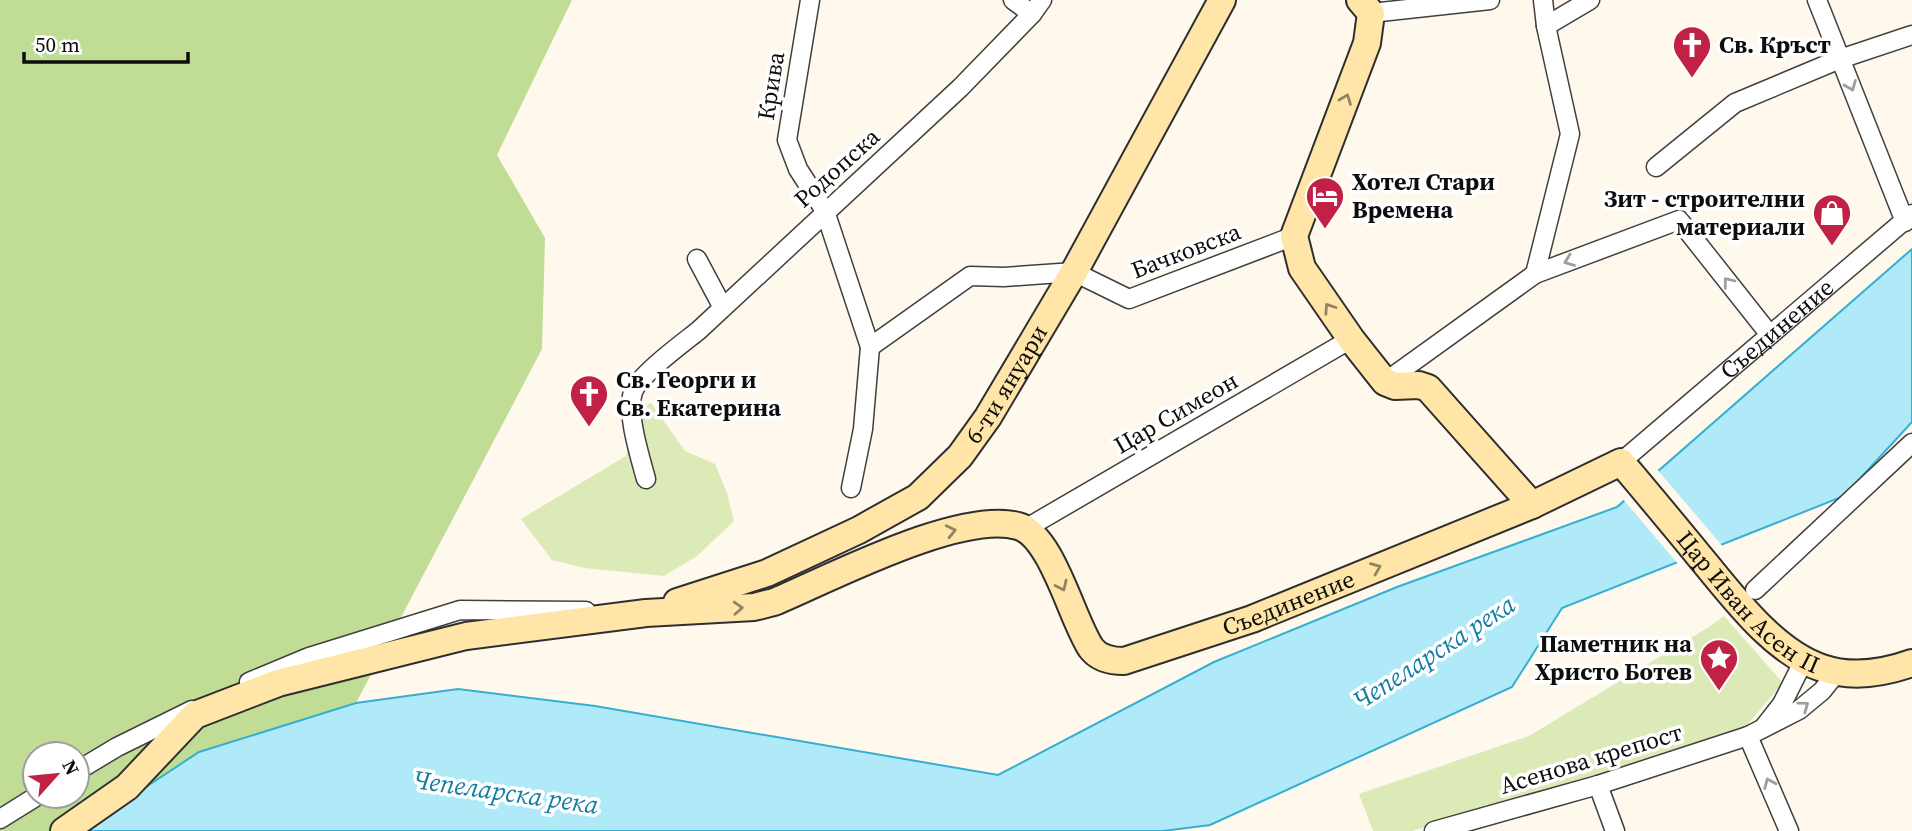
<svg xmlns="http://www.w3.org/2000/svg" width="1912" height="831" font-family="'Source Serif 4',serif">
  <style>
    .green { fill: #dbeab6 }
    .forest { fill: #c1dc94; fill-rule: evenodd }
    .water { fill: #b0eaf8; stroke: #35afd1; stroke-width: 2 }
    .pier { fill: #fff8ed }
    .lines { fill: none; stroke-linecap: round; stroke-linejoin: round }
    .street-casing { stroke: #404040; stroke-width: 21 }
    .secondary-casing { stroke: #2f2f2f; stroke-width: 30 }
    .street { stroke: #fff; stroke-width: 18 }
    .secondary { stroke: #ffe6a8; stroke-width: 26 }
    .oneway { stroke: #9e9e9e }
    .oneway2 { stroke: #928462 }
    .labels { text-anchor: middle; stroke-width: 7; stroke-linejoin: round; paint-order: stroke }
    .poi-label { font-size: 24px; font-weight: bold; fill: #0d0d0d; stroke: #fff; text-anchor: start }
    .street-label { font-size: 24px; fill: #0d0d0d; stroke: #fff }
    .water-label { font-size: 26px; font-style: italic; fill: #127ea3; stroke: #fff }
  </style>
  <rect width="100%" height="100%" fill="#fff8ed"/>
  <g class="green">
    <polygon points="651,403 685,451 715,464 727,493 734,521 697,556 664,576 585,568 552,560 521,519 626,456 638,410"/>
    <polygon points="1724,616 1783,683 1740,733 1412,831 1373,831 1359,794 1529,736 1709,627"/>
  </g>
  <path class="forest" d="M0,0h572l-75,155 48,83 -3,111 -186,354 -157,49 -120,79h-79zM35,754h42v42h-42z"/>
  <polygon class="water" points="1912,249 1912,422 1844,496 1562,608 1512,687 1210,825 1163,831 79,831 199,752 356,703 458,689 595,706 998,775 1214,662 1397,587 1617,507"/>
  <polygon class="pier" points="1656,468 1724,548 1679,565 1622,498"/>
  <g class="lines">
    <g class="street-casing">
      <g id="street">
        <polyline points="810,0 787,140 798,169 825,211 870,347 863,429 851,488"/>
        <polyline points="1013,0 1032,14"/>
        <polyline points="1817,0 1905,222"/>
        <polyline points="1371,13 1490,0"/>
        <polyline points="1546,26 1590,0"/>
        <polyline points="1656,167 1735,103 1840,59 1912,35"/>
        <polyline points="697,259 722,306"/>
        <polyline points="1535,274 1570,134 1546,26 1543,0"/>
        <polyline points="870,347 970,276 1004,277 1074,272 1129,299 1294,236"/>
        <polyline points="1385,382 1535,274 1679,220 1770,335"/>
        <path id="s1" d="M1621,462l291,-248"/>
        <path d="M646,479c-6,-22 -20,-66 -13,-87 6,-17 50,-49 65,-61l262,-243 72,-74 10,-14"/>
        <polyline points="1025,529 1351,339"/>
        <polyline points="1755,590 1912,443"/>
        <polyline points="249,682 309,657 460,610 586,611"/>
        <polyline points="1764,727 1782,704 1804,660"/>
        <polyline points="1748,736 1789,831"/>
        <polyline points="77,771 117,747 192,710"/>
        <polyline points="1598,785 1615,831"/>
        <polyline points="0,819 37,796"/>
        <polyline points="1434,831 1598,785 1748,736 1799,710 1822,691 1838,671"/>
      </g>
    </g>
    <g class="secondary-casing">
      <g id="secondary">
        <polyline points="1360,0 1371,13 1367,43 1294,236 1302,268 1351,339 1385,382 1395,386 1419,385 1428,388 1532,505"/>
        <path id="s2" d="M677,602l90,-29 92,-43 59,-33 42,-41 28,-39 86,-145 148,-272"/>
        <path id="s3" d="M64,831l63,-44 68,-72 83,-32 188,-47 180,-23 108,-6 20,-5c57,-24 186,-92 244,-76 34,9 54,94 73,122 8,11 21,13 33,13l128,-42 280,-114 89,-43c26,31 53,63 79,95 32,38 73,95 122,111 29,10 62,5 90,-5"/>
      </g>
    </g>
    <use href="#street" class="street"/>
    <use href="#secondary" class="secondary"/>
  </g>
  <defs><path id="oneway-chevron" d="M-2-3.5L2.5 0L-2 3.5" fill="none" stroke-width="1.6" stroke-linecap="round" stroke-linejoin="round" transform="scale(1.75)"/></defs>
  <g class="oneway">
    <use href="#oneway-chevron" transform="translate(1851 86) rotate(68)"/>
    <use href="#oneway-chevron" transform="translate(1569 261) rotate(159)"/>
    <use href="#oneway-chevron" transform="translate(1728 282) rotate(-128)"/>
    <use href="#oneway-chevron" transform="translate(1804 706) rotate(-36)"/>
    <use href="#oneway-chevron" transform="translate(1769 783) rotate(-113)"/>
  </g>
  <g class="oneway2">
    <use href="#oneway-chevron" transform="translate(1346 99) rotate(-69)"/>
    <use href="#oneway-chevron" transform="translate(1329 308) rotate(-124)"/>
    <use href="#oneway-chevron" transform="translate(951 531) rotate(-13)"/>
    <use href="#oneway-chevron" transform="translate(1376 568) rotate(-22)"/>
    <use href="#oneway-chevron" transform="translate(1062 586) rotate(65)"/>
    <use href="#oneway-chevron" transform="translate(738 608) rotate(-3)"/>
  </g>
  <defs>
    <g id="church-pin" transform="scale(2.0125)"><path d="M0 17L-7.5 6A9.5 9.5 0 1 1 7.5 6Z" fill="#c12145" stroke="#fff"/><path d="M-1.2-6h2.4v3.5h3.3v2.4h-3.3V6h-2.4V-.1h-3.3v-2.4h3.3Z" fill="#fff"/></g>
    <g id="hotel-pin" transform="scale(2.0125)"><path d="M0 17L-7.5 6A9.5 9.5 0 1 1 7.5 6Z" fill="#c12145" stroke="#fff"/><path d="M-6-4.5h1.5V1H6V5H4.5V3h-9V5H-6ZM-4 0a1.8 1.8 0 1 1 3.6 0ZM.5 0V-2.5h3Q6-2.5 6 0Z" fill="#fff"/></g>
    <g id="shop-pin" transform="scale(2.0125)"><path d="M0 17L-7.5 6A9.5 9.5 0 1 1 7.5 6Z" fill="#c12145" stroke="#fff"/><path d="M-5-2.5h2.3a2.7 3.5 0 0 1 5.4 0H5L5.5 6h-11ZM-1.5-2.5h3a1.5 2.3 0 0 0-3 0Z" fill="#fff"/></g>
    <g id="sight-pin" transform="scale(2.0125)"><path d="M0 17L-7.5 6A9.5 9.5 0 1 1 7.5 6Z" fill="#c12145" stroke="#fff"/><path d="M0-6L1.8-2.2L6-1.7L2.9 1.2L3.7 5.4L0 3.3L-3.7 5.4L-2.9 1.2L-6-1.7L-1.8-2.2Z" fill="#fff"/></g>
  </defs>
  <g fill-rule="evenodd">
    <use href="#church-pin" x="1692" y="45"/>
    <use href="#hotel-pin" x="1325" y="196"/>
    <use href="#shop-pin" x="1832" y="213"/>
    <use href="#church-pin" x="589" y="394"/>
    <use href="#sight-pin" x="1719" y="658"/>
  </g>
  <g class="labels">
    <g class="poi-label">
      <text x="1719" y="53">Св. Кръст</text>
      <text x="1352" y="190">Хотел Стари<tspan x="1352" dy="28">Времена</tspan></text>
      <text x="1805" y="207" text-anchor="end">Зит - строителни<tspan x="1805" dy="28">материали</tspan></text>
      <text x="616" y="388">Св. Георги и<tspan x="616" dy="28">Св. Екатерина</tspan></text>
      <text x="1692" y="652" text-anchor="end">Паметник на<tspan x="1692" dy="28">Христо Ботев</tspan></text>
    </g>
    <g class="street-label">
      <text transform="translate(771 86) rotate(-81)" y="8">Крива</text>
      <text transform="translate(837 168) rotate(-42)" y="8">Родопска</text>
      <text transform="translate(1186 251) rotate(-21)" y="8">Бачковска</text>
      <text dy="8" stroke="none"><textPath href="#s1" startOffset="205">Съединение</textPath></text>
      <text dy="8" stroke="none"><textPath href="#s2" startOffset="408">6-ти януари</textPath></text>
      <text transform="translate(1176 413) rotate(-30)" y="8">Цар Симеон</text>
      <text dy="8" stroke="none"><textPath href="#s3" startOffset="1936">Цар Иван Асен II</textPath></text>
      <text dy="8" stroke="none"><textPath href="#s3" startOffset="1384">Съединение</textPath></text>
      <text transform="translate(1591 759) rotate(-17)" y="8">Асенова крепост</text>
    </g>
    <g class="water-label">
      <text transform="translate(1434 652) rotate(-33)" y="9">Чепеларска река</text>
      <text transform="translate(506 792) rotate(8)" y="9">Чепеларска река</text>
    </g>
  </g>
  <g transform="translate(56 775) rotate(63)"><circle r="33" fill="#ffffff" stroke="#9e9e9e" stroke-width="2"/>
  <path d="M0-5L12 26L0 18L-12 26Z" fill="#c12145"/>
  <text y="-10" font-size="19" font-weight="bold" text-anchor="middle" fill="#0d0d0d">N</text>
  </g>
  <path d="M24 52v10h164v-10" fill="none" stroke="#0d0d0d" stroke-width="3.5"/>
  <text x="35" y="52" font-size="21" fill="#0d0d0d" stroke="#ffffff" stroke-width="5" paint-order="stroke">50 m</text>
</svg>
